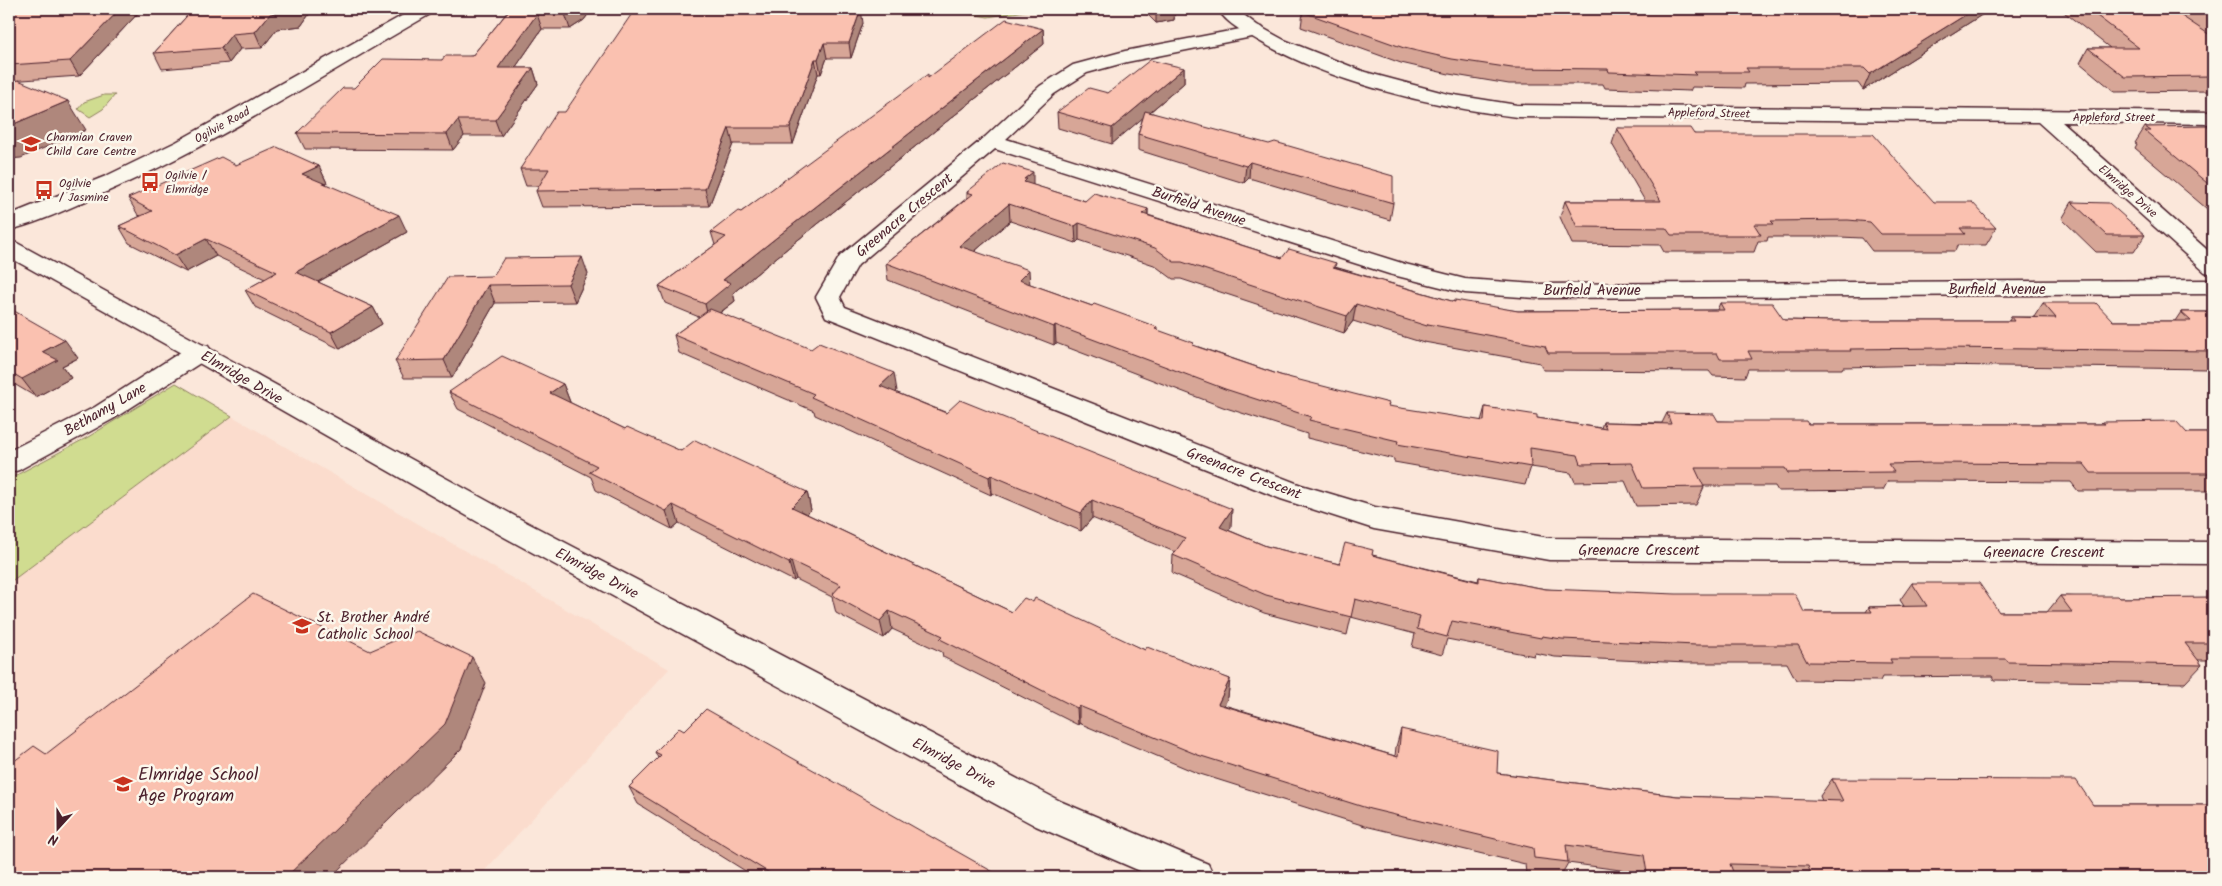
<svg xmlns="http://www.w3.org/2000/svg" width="2222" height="886" font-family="Kalam,sans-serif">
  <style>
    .built { fill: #fbdccd }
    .green { fill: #d0dc90; stroke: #8d7e5e }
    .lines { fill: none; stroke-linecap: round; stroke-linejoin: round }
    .minor-casing { stroke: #4a1f2b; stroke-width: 3 }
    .tertiary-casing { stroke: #4a1f2b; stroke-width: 3 }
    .secondary-casing { stroke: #4a1f2b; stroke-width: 3 }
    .minor { fill: #fbf7ec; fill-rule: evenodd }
    .tertiary { fill: #fbf7ec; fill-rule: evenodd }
    .secondary { fill: #fbf7ec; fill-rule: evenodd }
    .wall { fill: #d7a697; stroke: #4a1f2b }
    .shaded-wall { fill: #af877b; stroke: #4a1f2b }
    .building { fill: #fac1b0; stroke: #4a1f2b }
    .labels { text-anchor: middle; stroke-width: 5; stroke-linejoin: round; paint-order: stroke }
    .far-street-label { font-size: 12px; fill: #4a1f2b; stroke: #fbf7ec }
    .far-poi-label { font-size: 12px; fill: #4a1f2b; stroke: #fbf7ec; text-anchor: start }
    .street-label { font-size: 15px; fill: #4a1f2b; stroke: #fbf7ec }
    .poi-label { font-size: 15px; fill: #4a1f2b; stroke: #fbf7ec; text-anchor: start }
    .near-poi-label { font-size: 18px; fill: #4a1f2b; stroke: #fbf7ec; text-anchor: start }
  </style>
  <rect width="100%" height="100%" fill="#fbe7da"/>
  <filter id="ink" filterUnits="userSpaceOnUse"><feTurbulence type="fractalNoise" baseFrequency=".02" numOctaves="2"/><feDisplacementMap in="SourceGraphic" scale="10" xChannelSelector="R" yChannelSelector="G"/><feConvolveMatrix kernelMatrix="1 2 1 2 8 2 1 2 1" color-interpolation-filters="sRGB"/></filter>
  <g filter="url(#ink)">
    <polygon class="built" points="232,416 669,669 479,877 9,877 9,583"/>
    <g class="green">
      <polygon points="940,9 1038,9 988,17"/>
      <polygon points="104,95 115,95 103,109 90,117 78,109 84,102"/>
      <polygon points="176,383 232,416 9,583 9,479 88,437"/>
    </g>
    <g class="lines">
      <g class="minor-casing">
        <g id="minor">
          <polygon points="1256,26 1262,27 1265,31 1262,35 1127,62 1087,73 1054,94 1006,139 1405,264 1465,279 1536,284 2213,280 2213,294 1536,298 1465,293 1389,274 995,149 858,265 840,297 845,307 1301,485 1375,507 1549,538 2213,542 2213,564 1549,560 1374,529 1281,499 826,317 816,297 840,256 985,137 1040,86 1073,65 1125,51"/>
          <polygon points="199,344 208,346 212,352 208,358 113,419 19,470 9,473 9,451 95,407 190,346"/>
        </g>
      </g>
      <g class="tertiary-casing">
        <g id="tertiary">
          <path d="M1218,9h18l21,16 27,15 81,32 83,22 69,11 696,7v12l-151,-2 151,133v19l-8,-2 -167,-150 -521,-5c-87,-11 -192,-35 -268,-82 -11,-6 -25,-15 -31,-26z"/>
          <polygon points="9,241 17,243 524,521 1062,802 1208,864 1214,877 1154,877 1036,826 504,537 190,358 9,257"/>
        </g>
      </g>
      <g class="secondary-casing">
        <path id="secondary" d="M414,9h21l-3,4c-110,63 -218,133 -335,183 -28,12 -58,27 -88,34v-15l97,-39 70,-34z"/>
      </g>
      <use href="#minor" class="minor"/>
      <use href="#tertiary" class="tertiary"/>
      <use href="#secondary" class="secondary"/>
    </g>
    <g class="wall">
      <polygon points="9,9 142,9 79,76 9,81"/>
      <polygon points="193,9 333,9 331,12 310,13 301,26 277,29 262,48 240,49 229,63 162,69 154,53"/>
      <polygon points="503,9 592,9 584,20 570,29 542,29 515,68 533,68 538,84 501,136 464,136 453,150 305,149 297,133 354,88 442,60 472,56 509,10"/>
      <polygon points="1142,9 1175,9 1174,20 1156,23"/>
      <polygon points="1311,9 1991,9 1863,90 1858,83 1745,84 1744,88 1692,87 1690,91 1605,88 1603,84 1509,84 1449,74 1401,63 1301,27 1303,12"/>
      <polygon points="2060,9 2213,9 2213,91 2115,92 2080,63 2088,48 2110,48"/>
      <polygon points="724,11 863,23 851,58 827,58 821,74 818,74 793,144 733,144 709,206 542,207 536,191 539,186 526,186 520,169 565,112"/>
      <polygon points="1043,29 1044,44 789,247 733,293 735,301 720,313 897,391 895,392 1231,527 1228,530 1266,546 1339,564 1372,555 1478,581 1479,577 1546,589 1804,612 1866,612 1869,607 1904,606 1900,600 1912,583 1999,612 2047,612 2060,596 2120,598 2206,598 2209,595 2213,595 2213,660 2198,660 2202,665 2185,683 1994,680 1992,676 1882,677 1880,681 1796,680 1787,663 1687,663 1555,657 1535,653 1534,656 1447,639 1442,655 1412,647 1415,634 1351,617 1347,635 1264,613 1172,573 1173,555 1175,552 1092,518 1081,531 992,493 991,495 815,415 814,411 679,353 674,335 699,317 665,303 659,286 715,245 711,232 741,212 929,77"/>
      <polygon points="1184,68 1184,83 1150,112 1393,203 1390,220 1249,178 1244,183 1138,150 1138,134 1143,117 1112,144 1058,128 1057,112 1108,93"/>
      <polygon points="2145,127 2213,128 2213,214 2135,148 2137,144 2135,143"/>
      <polygon points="1617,128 1694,134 1934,202 1996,228 1986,245 1958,245 1955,251 1872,251 1862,238 1840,237 1768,237 1767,241 1758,241 1754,252 1664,252 1660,245 1572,244 1560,217 1565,201 1645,201 1612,144"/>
      <polygon points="236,165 319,166 327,183 325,184 407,232 318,282 373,307 382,324 340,349 255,307 245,290 265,279 216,256 186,272 129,243 119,226 141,216 138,215 128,198"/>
      <polygon points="1033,185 1085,201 1148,209 1148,215 1282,258 1336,263 1335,267 1455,302 1518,311 1717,310 1720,303 1784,320 1830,321 2009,321 2011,317 2034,317 2043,303 2113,321 2175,321 2181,312 2213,312 2213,374 2209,369 1933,365 1843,367 1842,369 1748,369 1745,377 1713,376 1709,371 1543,370 1540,363 1424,342 1424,343 1353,321 1344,333 1181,279 1173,279 1154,265 1079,240 1076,243 1010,221 975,251 1030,284 1092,306 1157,327 1157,330 1193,345 1280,375 1388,407 1481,421 1485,407 1537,418 1601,428 1603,422 1662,423 1667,413 1718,421 1808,424 2100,424 2102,422 2187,433 2213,433 2213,491 2078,491 2071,482 1922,481 1888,481 1883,490 1778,491 1775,486 1704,486 1704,487 1696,505 1636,506 1625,481 1575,482 1571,473 1531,467 1525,485 1394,462 1394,459 1307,438 1307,434 1223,407 1056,343 1054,345 888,280 886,263 967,198 967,192"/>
      <polygon points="2072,202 2145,235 2134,252 2096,252 2062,219"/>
      <polygon points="588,274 575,302 495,303 452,378 404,378 395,361 493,276"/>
      <polygon points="9,308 78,358 62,366 71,378 36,397 9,381"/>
      <polygon points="563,384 570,402 569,402 625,429 681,451 807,492 811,510 807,514 1012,612 1033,602 1145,650 1230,679 1228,697 1224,705 1395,756 1396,747 1401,729 1497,773 1677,796 1822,801 1820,796 1832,779 2093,805 2213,805 2213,877 1635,877 1635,872 1568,863 1560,877 1549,877 1526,874 1525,864 1365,826 1197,773 1079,723 1078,725 943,657 942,652 892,629 884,638 836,613 832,597 796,579 794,581 679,523 672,529 596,490 591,477 458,409 449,392"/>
      <polygon points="684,731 1002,877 755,877 638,804 629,787 658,758 655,752"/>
    </g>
    <g class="shaded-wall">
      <polygon points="120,9 142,9 79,76 70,61"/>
      <polygon points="296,9 308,9 310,13 301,26 277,29 262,48 255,32 270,14"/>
      <polygon points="574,9 592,9 584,20 570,29 565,14"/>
      <polygon points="861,9 863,23 851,58 849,43"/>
      <polygon points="1156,9 1175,9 1174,20 1156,23"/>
      <polygon points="1975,9 1991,9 1863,90 1870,74"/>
      <polygon points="537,14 542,29 504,84 498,68"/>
      <polygon points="1043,29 1044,44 789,247 733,293 735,301 709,321 705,304 723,280 786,230"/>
      <polygon points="232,34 240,49 229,63 221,48"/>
      <polygon points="824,43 827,58 821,74 818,59"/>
      <polygon points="815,59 818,74 793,144 790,128"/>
      <polygon points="533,68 538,84 501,136 495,120"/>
      <polygon points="1184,68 1184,83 1112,144 1112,128"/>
      <polygon points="68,101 86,130 21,158 9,159 9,126"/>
      <polygon points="458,120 464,136 453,150 447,134"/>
      <polygon points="729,128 733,144 709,206 705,189"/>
      <polygon points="1250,162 1249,178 1244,183 1246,166"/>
      <polygon points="319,166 327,183 311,191 302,174"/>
      <polygon points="1033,172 1033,189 1025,198 1024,179"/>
      <polygon points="1009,204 1010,221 961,263 959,246"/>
      <polygon points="1148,209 1147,226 1143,214"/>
      <polygon points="399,215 407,232 305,289 296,272"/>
      <polygon points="1079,223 1079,240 1076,243 1075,226"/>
      <polygon points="206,239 216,256 186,272 175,255"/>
      <polygon points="582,257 588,274 575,302 568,284"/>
      <polygon points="1029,270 1030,287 1019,280"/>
      <polygon points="488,285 495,303 452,378 444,360"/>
      <polygon points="1356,304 1353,321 1344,333 1347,316"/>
      <polygon points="373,307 382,324 340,349 331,332"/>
      <polygon points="1055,325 1056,343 1054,345 1054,327"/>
      <polygon points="65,340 78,358 62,366 71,378 36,397 22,379 42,352"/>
      <polygon points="894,373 897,391 883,404 880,386"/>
      <polygon points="563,384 570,402 557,411 550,393"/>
      <polygon points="991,475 992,493 991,495 989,477"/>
      <polygon points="807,492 811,510 796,525 792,507"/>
      <polygon points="1092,500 1092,518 1081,531 1081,513"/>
      <polygon points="673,505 679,523 672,529 666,511"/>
      <polygon points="1232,509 1231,527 1218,544 1220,527"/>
      <polygon points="791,561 796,579 794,581 789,563"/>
      <polygon points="889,611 892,629 884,638 880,621"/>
      <polygon points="472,657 486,683 461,749 331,877 286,877"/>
      <polygon points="1230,679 1228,697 1216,721 1218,704"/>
      <polygon points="1079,706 1079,723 1078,725 1077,708"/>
    </g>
    <g class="building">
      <polygon points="9,9 120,9 70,61 9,65"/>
      <polygon points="193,9 296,9 294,11 270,14 255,32 232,34 221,48 154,53"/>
      <polygon points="510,9 574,9 565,14 537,14 498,68 533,68 495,120 458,120 447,134 297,133 343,88 354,88 383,59 442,60 445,56 472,56"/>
      <polygon points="726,9 861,9 849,43 824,43 818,59 815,59 790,128 729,128 705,189 536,191 549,169 520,169 557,112 565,112 633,12 724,11"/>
      <polygon points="1311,9 1532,9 1539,11 1537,9 1975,9 1870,74 1864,68 1746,68 1749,72 1693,72 1696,75 1609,72 1608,69 1512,68 1452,59 1404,48 1303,12"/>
      <polygon points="2088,9 2171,9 2213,37 2213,76 2125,77 2088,48 2139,48"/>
      <polygon points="2201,9 2213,9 2213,17"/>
      <polygon points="1006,19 1043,29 786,230 723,280 731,283 705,304 659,286 726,237 711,232 738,211 741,212 928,74 928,78"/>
      <polygon points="1150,60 1184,68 1112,128 1057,112 1089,88 1108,93"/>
      <polygon points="18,80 68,101 9,126 9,84"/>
      <polygon points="1145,111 1269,144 1275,142 1393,176 1393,203 1250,162 1246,166 1138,134"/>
      <polygon points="2210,126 2213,128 2213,188 2145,131 2151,131 2145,127"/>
      <polygon points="1617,128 1690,128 1694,134 1873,134 1934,202 1972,202 1996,228 1960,228 1965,234 1881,234 1870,222 1848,220 1771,221 1774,224 1754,224 1761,235 1671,235 1666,228 1577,227 1565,201 1661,201"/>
      <polygon points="277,147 319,166 302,174 399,215 296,272 373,307 331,332 245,290 277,272 206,239 175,255 119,226 152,211 128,198 221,157 236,165"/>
      <polygon points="1003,163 1033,172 1024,179 1027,179 1024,182 1085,201 1094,193 1148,209 1143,214 1282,258 1289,249 1336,263 1333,267 1455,302 1455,300 1518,311 1724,310 1720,303 1772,303 1784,320 1830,321 2014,321 2011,317 2056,318 2043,303 2096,303 2113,321 2191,321 2181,312 2213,312 2213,351 1943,348 1850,349 1851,351 1748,351 1752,359 1720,359 1717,353 1548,353 1545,346 1428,324 1427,326 1356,304 1347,316 1182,262 1174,262 1155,248 1079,223 1075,226 1009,204 959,246 1029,270 1019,280 1092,306 1094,304 1157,327 1155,329 1194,343 1192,345 1280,375 1389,403 1388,406 1484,421 1485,407 1537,415 1537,418 1606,429 1603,422 1671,424 1667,413 1714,414 1718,421 1806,421 1808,424 2105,424 2102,422 2176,421 2187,433 2213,433 2213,473 2091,473 2084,464 1933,463 1888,464 1894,472 1788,473 1785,468 1695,468 1704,487 1643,488 1632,463 1581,464 1578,455 1530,448 1531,467 1397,444 1398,441 1309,420 1311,417 1225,389 1055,325 1054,327 886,263 973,194 967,192"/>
      <polygon points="2072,202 2109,203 2145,235 2107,235"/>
      <polygon points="582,257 568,284 488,285 444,360 395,361 448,277 493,276 504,258"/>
      <polygon points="9,308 65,340 42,352 58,360 22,379 9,371"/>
      <polygon points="710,309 811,349 819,343 894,373 880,386 946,413 960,400 1232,509 1220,527 1266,546 1339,564 1345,543 1373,550 1372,555 1479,582 1479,577 1546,589 1676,594 1795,594 1804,612 1872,612 1869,607 1927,606 1912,583 1979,583 1999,612 2072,612 2060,596 2118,596 2120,598 2210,597 2209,595 2213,595 2213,643 2185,643 2202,665 2008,662 2006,659 1890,659 1892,663 1807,662 1798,645 1696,645 1562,639 1542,636 1541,638 1452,621 1447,637 1417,629 1420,616 1355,599 1351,617 1266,595 1173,555 1185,538 1092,500 1081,513 991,475 989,477 811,397 814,394 674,335"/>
      <polygon points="502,356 563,384 550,393 625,429 627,427 681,451 695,440 807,492 792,507 1012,612 1024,598 1033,602 1035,598 1145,650 1147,647 1230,679 1218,704 1398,757 1401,729 1498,751 1497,773 1677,796 1843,801 1832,779 2076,780 2093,805 2213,805 2213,872 2199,872 2202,877 2169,877 2168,875 1844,874 1845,877 1812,877 1808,866 1730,864 1735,877 1678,877 1647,873 1644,855 1566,845 1568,862 1534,858 1533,848 1370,809 1198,755 1079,706 1077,708 940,639 943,636 889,611 880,621 832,595 841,585 791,561 789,563 673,505 666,511 589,472 597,466 449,392"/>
      <polygon points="253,594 370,651 417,631 472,657 445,724 286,877 9,877 9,765 34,746 46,754"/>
      <polygon points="706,709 1002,877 776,877 629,787 661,755 655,752 679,728 684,731"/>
    </g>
  </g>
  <defs>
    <g id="school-bare" transform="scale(1.5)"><path d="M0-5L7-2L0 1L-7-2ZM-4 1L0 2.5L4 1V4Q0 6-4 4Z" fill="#c8321e" stroke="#fbf7ec" stroke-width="2.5" paint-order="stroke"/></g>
    <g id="bus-bare" transform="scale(1.5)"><path d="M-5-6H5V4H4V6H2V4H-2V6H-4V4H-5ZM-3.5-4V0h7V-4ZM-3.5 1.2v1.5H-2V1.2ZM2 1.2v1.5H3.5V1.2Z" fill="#c8321e" stroke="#fbf7ec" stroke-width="2.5" paint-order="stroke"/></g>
  </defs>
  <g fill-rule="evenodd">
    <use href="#school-bare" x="31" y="144"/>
    <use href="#bus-bare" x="150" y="182"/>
    <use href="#bus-bare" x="44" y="190"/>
    <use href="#school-bare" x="302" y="626"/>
    <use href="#school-bare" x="123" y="784"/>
  </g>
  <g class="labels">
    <g class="far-street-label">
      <text transform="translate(1709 113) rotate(1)" y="4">Appleford Street</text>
      <text x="2114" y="121">Appleford Street</text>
      <text transform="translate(222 125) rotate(-29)" y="4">Ogilvie Road</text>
      <text transform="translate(2128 191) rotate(41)" y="4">Elmridge Drive</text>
    </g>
    <g class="far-poi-label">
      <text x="46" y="141">Charmian Craven<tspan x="46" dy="14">Child Care Centre</tspan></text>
      <text x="165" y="179">Ogilvie /<tspan x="165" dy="14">Elmridge</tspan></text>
      <text x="59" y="187">Ogilvie<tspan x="59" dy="14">/ Jasmine</tspan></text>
    </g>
    <g class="street-label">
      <text transform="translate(1199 206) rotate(18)" y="5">Burfield Avenue</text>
      <text transform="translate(904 215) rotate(-40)" y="5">Greenacre Crescent</text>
      <text x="1997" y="294">Burfield Avenue</text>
      <text x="1592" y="295">Burfield Avenue</text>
      <text transform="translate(242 377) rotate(30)" y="5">Elmridge Drive</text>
      <text transform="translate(105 409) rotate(-30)" y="5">Bethamy Lane</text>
      <text transform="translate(1244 473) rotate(21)" y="5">Greenacre Crescent</text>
      <text x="1639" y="555">Greenacre Crescent</text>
      <text x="2044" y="557">Greenacre Crescent</text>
      <text transform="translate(597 573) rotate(28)" y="5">Elmridge Drive</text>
      <text transform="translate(954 763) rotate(28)" y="5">Elmridge Drive</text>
    </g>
    <g class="poi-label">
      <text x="317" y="622">St. Brother André<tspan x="317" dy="17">Catholic School</tspan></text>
    </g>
    <g class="near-poi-label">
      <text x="138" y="780">Elmridge School<tspan x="138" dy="21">Age Program</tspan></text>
    </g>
  </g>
  <rect width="2222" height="886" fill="none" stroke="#fbf7ec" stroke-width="30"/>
  <rect x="15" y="15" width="2192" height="856" fill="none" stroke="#4a1f2b" stroke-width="2" filter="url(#ink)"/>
  <g transform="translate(58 828) rotate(201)" stroke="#fbf7ec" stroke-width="4" paint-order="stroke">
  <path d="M0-4L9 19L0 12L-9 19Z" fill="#4a1f2b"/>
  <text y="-8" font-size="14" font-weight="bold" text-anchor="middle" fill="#4a1f2b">N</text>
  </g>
</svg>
